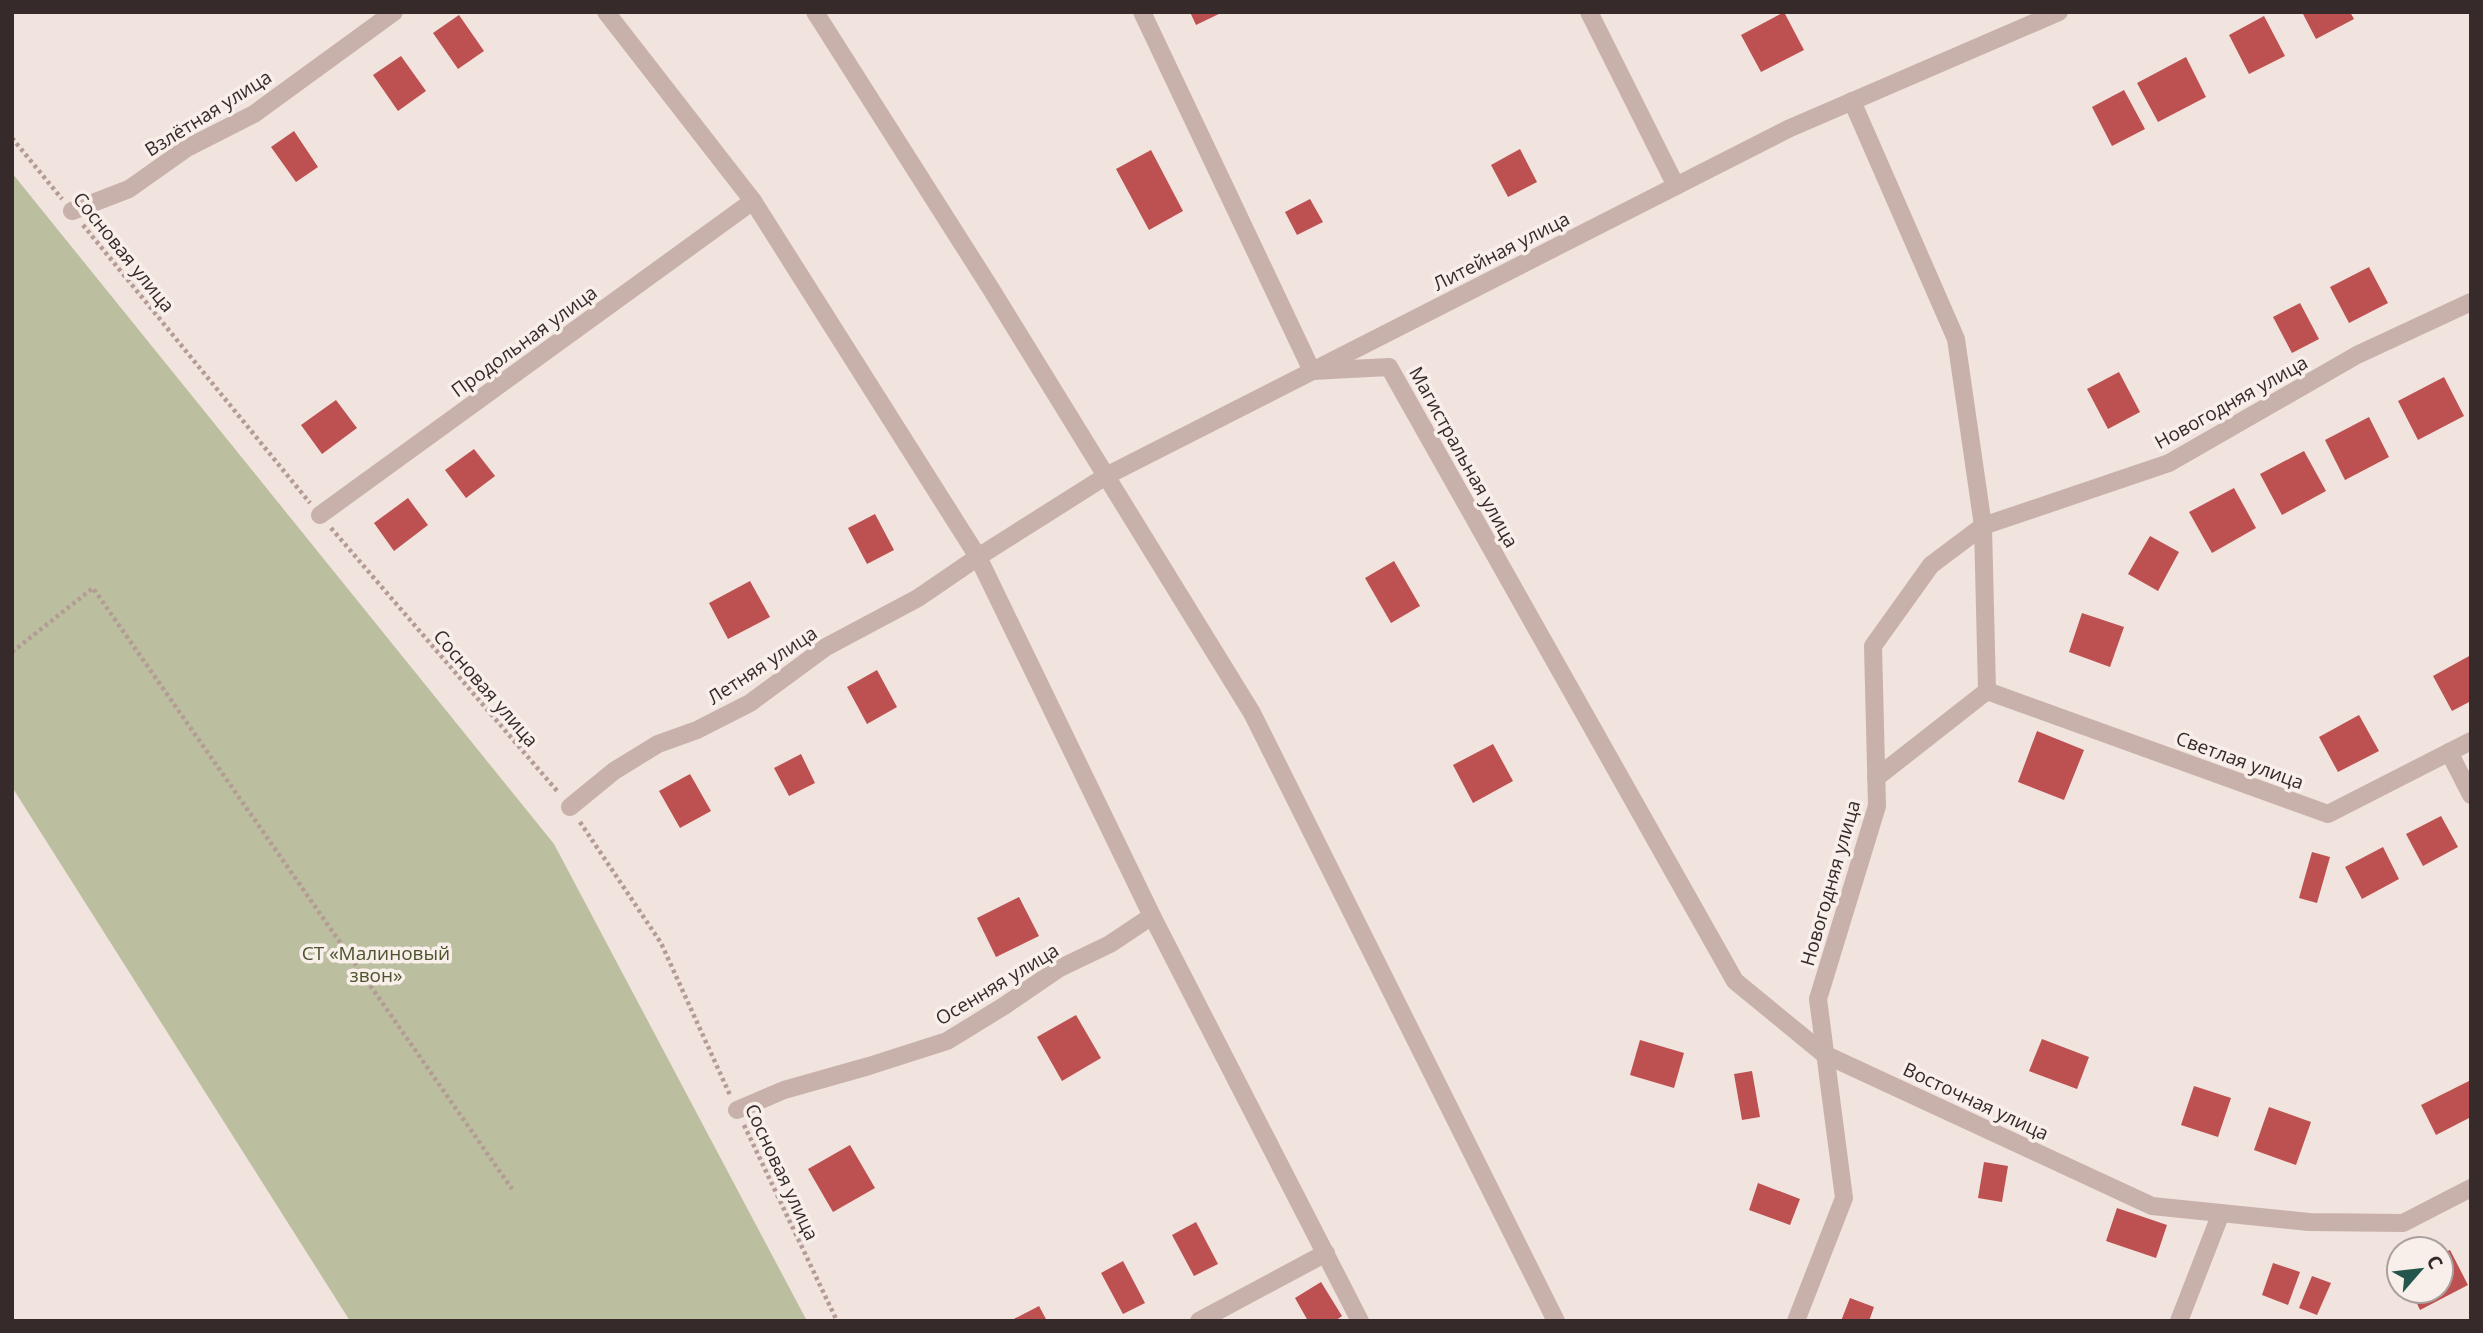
<svg xmlns="http://www.w3.org/2000/svg" width="2483" height="1333" font-family="'Open Sans',sans-serif">
  <style>
    .garden { fill: #bcbf9f }
    .building { fill: #bd5050 }
    .lines { fill: none; stroke-linecap: round; stroke-linejoin: round }
    .path { stroke: #b49b95; stroke-width: 4.5; stroke-dasharray: 3.5 3.5; stroke-linecap: butt }
    .minor { stroke: #c8b1ab; stroke-width: 18 }
    .labels { text-anchor: middle; stroke-width: 7; stroke-linejoin: round; paint-order: stroke }
    .street-label { font-size: 19px; fill: #362a2a; stroke: #f9efea }
    .park-label { font-size: 19px; fill: #4e532f; stroke: #f9efea }
  </style>
  <rect width="100%" height="100%" fill="#f1e3de"/>
  <polygon class="garden" points="12,173 554,844 807,1321 350,1321 12,787"/>
  <g class="building">
    <polygon points="1190,12 1223,12 1196,25"/>
    <polygon points="1784,12 1804,50 1761,72 1741,35"/>
    <polygon points="2302,12 2350,12 2354,19 2316,39"/>
    <polygon points="459,15 484,51 458,69 433,33"/>
    <polygon points="2264,16 2285,56 2249,74 2229,35"/>
    <polygon points="401,56 426,91 398,111 373,75"/>
    <polygon points="2186,57 2206,97 2158,122 2137,83"/>
    <polygon points="2124,90 2145,129 2112,146 2092,107"/>
    <polygon points="294,131 318,167 296,182 271,147"/>
    <polygon points="1520,149 1537,182 1508,197 1491,165"/>
    <polygon points="1151,150 1183,211 1149,230 1116,169"/>
    <polygon points="1310,199 1323,222 1297,235 1285,212"/>
    <polygon points="2369,267 2388,303 2349,323 2330,287"/>
    <polygon points="2300,303 2319,339 2292,353 2273,317"/>
    <polygon points="2119,372 2140,412 2108,429 2087,389"/>
    <polygon points="2444,377 2464,416 2418,440 2398,401"/>
    <polygon points="336,400 357,428 322,454 301,425"/>
    <polygon points="2369,417 2389,457 2345,480 2325,440"/>
    <polygon points="474,449 495,476 466,498 445,470"/>
    <polygon points="2304,451 2326,491 2282,515 2260,474"/>
    <polygon points="2234,488 2256,528 2212,553 2189,512"/>
    <polygon points="408,498 428,525 394,551 374,523"/>
    <polygon points="875,514 894,550 867,564 848,528"/>
    <polygon points="2150,536 2179,552 2158,591 2128,574"/>
    <polygon points="1394,561 1420,606 1391,623 1365,578"/>
    <polygon points="750,581 770,617 728,639 709,603"/>
    <polygon points="2082,613 2124,627 2110,667 2069,652"/>
    <polygon points="2471,655 2471,701 2452,711 2433,676"/>
    <polygon points="877,670 897,707 867,724 847,687"/>
    <polygon points="2359,715 2379,751 2338,772 2319,737"/>
    <polygon points="2037,731 2084,750 2064,800 2018,782"/>
    <polygon points="1493,744 1513,781 1473,803 1453,765"/>
    <polygon points="801,754 815,783 789,796 774,768"/>
    <polygon points="690,774 711,811 680,828 659,791"/>
    <polygon points="2441,816 2458,847 2423,866 2406,834"/>
    <polygon points="2383,847 2399,879 2362,899 2345,867"/>
    <polygon points="2312,852 2330,857 2317,903 2299,898"/>
    <polygon points="1019,897 1039,936 996,957 977,918"/>
    <polygon points="1076,1015 1101,1058 1062,1081 1037,1037"/>
    <polygon points="2042,1039 2089,1057 2077,1089 2029,1071"/>
    <polygon points="1640,1040 1684,1053 1674,1088 1630,1075"/>
    <polygon points="1752,1071 1760,1117 1742,1120 1734,1074"/>
    <polygon points="2471,1080 2471,1117 2436,1135 2421,1105"/>
    <polygon points="2194,1086 2231,1098 2218,1137 2181,1125"/>
    <polygon points="2269,1107 2311,1122 2296,1165 2254,1150"/>
    <polygon points="850,1145 875,1188 833,1212 808,1169"/>
    <polygon points="1984,1162 2008,1166 2002,1202 1978,1198"/>
    <polygon points="1758,1183 1800,1199 1790,1225 1749,1210"/>
    <polygon points="2117,1208 2167,1225 2156,1258 2106,1241"/>
    <polygon points="1196,1222 1218,1264 1194,1276 1172,1235"/>
    <polygon points="2450,1250 2468,1285 2420,1310 2411,1291 2441,1291 2441,1254"/>
    <polygon points="1123,1261 1145,1303 1123,1314 1101,1273"/>
    <polygon points="2273,1263 2300,1272 2288,1305 2262,1295"/>
    <polygon points="2312,1276 2331,1283 2317,1315 2299,1308"/>
    <polygon points="1321,1282 1342,1316 1335,1321 1308,1321 1295,1298"/>
    <polygon points="1850,1298 1874,1307 1869,1321 1841,1321"/>
    <polygon points="1039,1306 1047,1321 1010,1321"/>
  </g>
  <g class="lines">
    <g class="path">
      <polyline points="12,138 62,199"/>
      <polyline points="83,225 310,503"/>
      <polyline points="331,528 558,792"/>
      <polyline points="12,652 93,588 512,1189"/>
      <polyline points="580,822 661,943 730,1095"/>
      <polyline points="744,1125 837,1321"/>
    </g>
    <g class="minor">
      <polyline points="606,12 753,201 978,557 1152,916 1360,1321"/>
      <polyline points="815,12 991,289 1252,713 1556,1321"/>
      <polyline points="1142,12 1312,371 1389,367 1735,981 1824,1054 2152,1206 2309,1222 2403,1223 2471,1188"/>
      <polyline points="1589,12 1676,186"/>
      <polyline points="1852,101 1956,339 1983,526 1987,691 1876,778"/>
      <polyline points="72,211 129,189 187,148 254,114 394,12"/>
      <polyline points="320,515 753,201"/>
      <polyline points="1987,691 2328,814 2471,741"/>
      <polyline points="2449,752 2471,795"/>
      <polyline points="570,807 614,771 658,744 697,730 750,703 826,647 918,598 978,557 1106,476 1788,129 2059,12"/>
      <polyline points="737,1110 784,1090 869,1066 947,1041 1004,1006 1058,969 1110,944 1152,916"/>
      <polyline points="1199,1321 1326,1253"/>
      <polyline points="1796,1321 1844,1198 1818,999 1877,806 1873,646 1931,565 1983,526 2169,463 2357,355 2471,302"/>
      <polyline points="2179,1321 2221,1213"/>
    </g>
  </g>
  <g class="labels">
    <g class="street-label">
      <text transform="translate(208 113) rotate(-32)" y="7">Взлётная улица</text>
      <text transform="translate(1501 251) rotate(-27)" y="7">Литейная улица</text>
      <text transform="translate(124 252) rotate(51)" y="7">Сосновая улица</text>
      <text transform="translate(524 341) rotate(-36)" y="7">Продольная улица</text>
      <text transform="translate(2231 402) rotate(-29)" y="7">Новогодняя улица</text>
      <text transform="translate(1464 457) rotate(61)" y="7">Магистральная улица</text>
      <text transform="translate(762 665) rotate(-33)" y="7">Летняя улица</text>
      <text transform="translate(486 688) rotate(49)" y="7">Сосновая улица</text>
      <text transform="translate(2240 760) rotate(20)" y="7">Светлая улица</text>
      <text transform="translate(1830 883) rotate(-74)" y="7">Новогодняя улица</text>
      <text transform="translate(997 984) rotate(-31)" y="7">Осенняя улица</text>
      <text transform="translate(1976 1101) rotate(25)" y="7">Восточная улица</text>
      <text transform="translate(782 1172) rotate(65)" y="7">Сосновая улица</text>
    </g>
    <g class="park-label">
      <text x="376" y="960">СТ «Малиновый<tspan x="376" dy="22">звон»</tspan></text>
    </g>
  </g>
  <rect width="2483" height="1333" fill="none" stroke="#362a2a" stroke-width="28"/>
  <g transform="translate(2420 1270) rotate(62)"><circle r="33" fill="#f9efea" stroke="#aba09d" stroke-width="2"/>
  <path d="M0-5L12 26L0 18L-12 26Z" fill="#22554c"/>
  <text y="-10" font-size="19" font-weight="bold" text-anchor="middle" fill="#362a2a">С</text>
  </g>
</svg>
